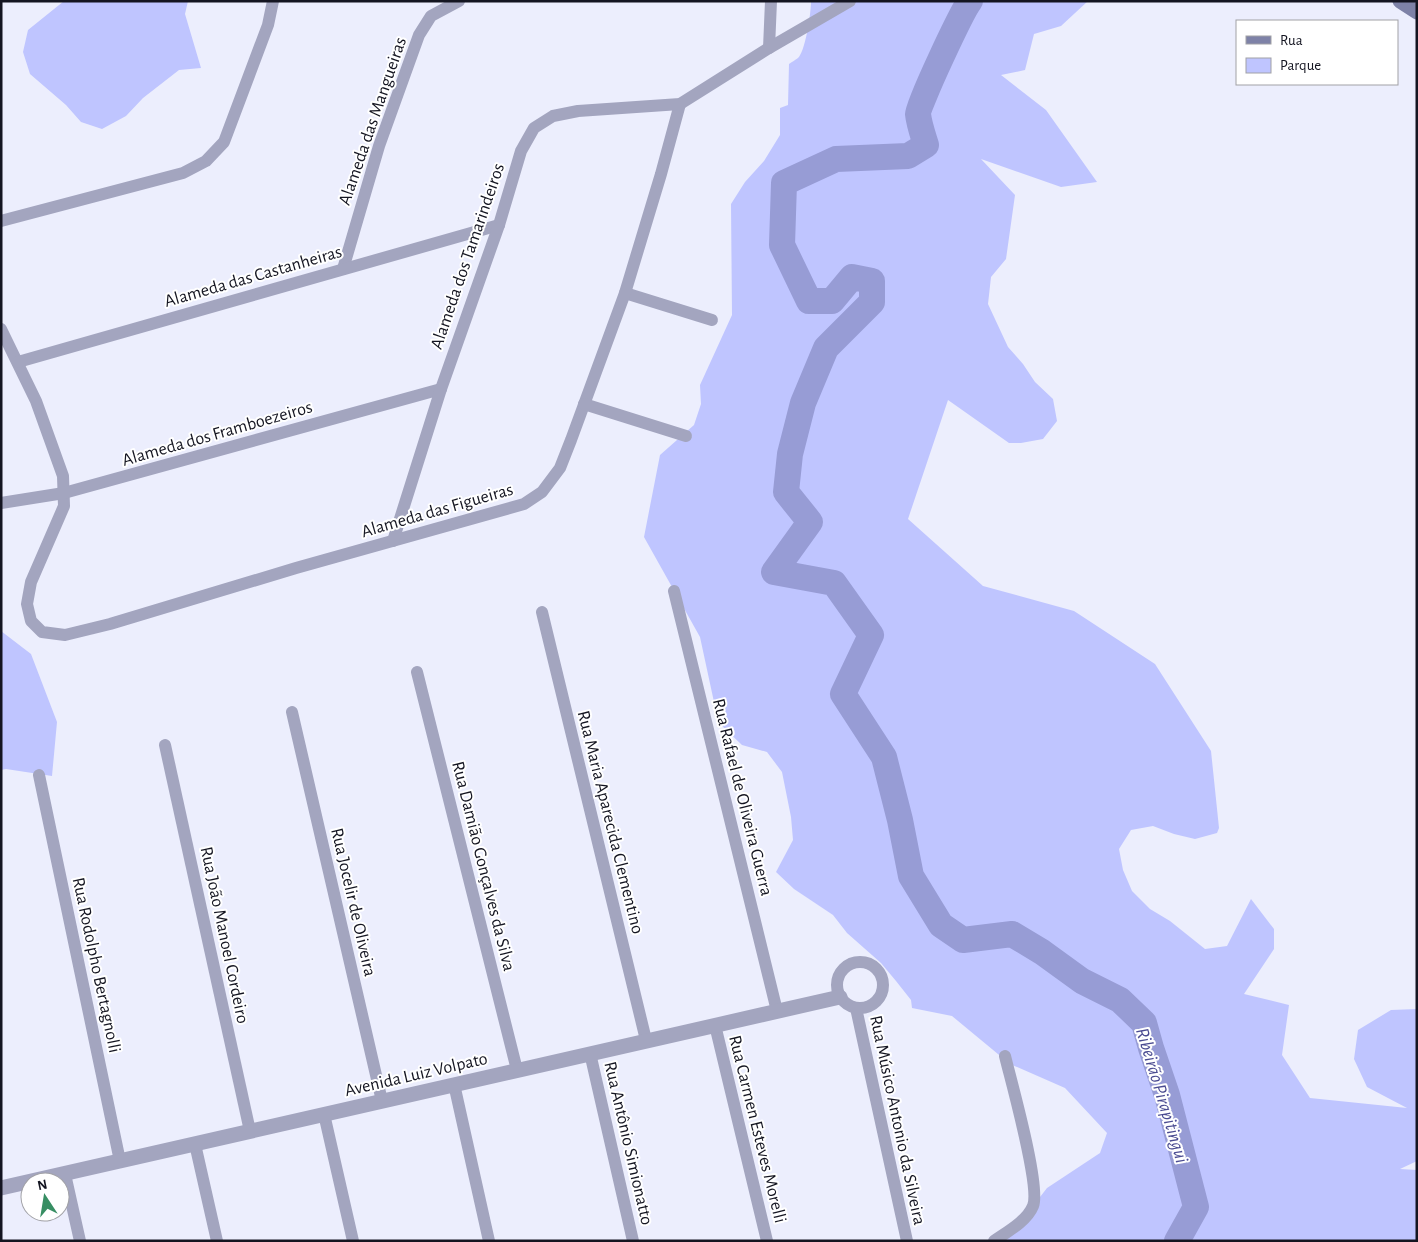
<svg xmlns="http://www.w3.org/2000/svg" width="1418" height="1242" font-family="'Alegreya Sans',sans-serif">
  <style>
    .green { fill: #bfc5ff }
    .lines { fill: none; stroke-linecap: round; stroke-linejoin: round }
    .river { stroke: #979cd5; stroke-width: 26 }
    .minor { stroke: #a3a5bf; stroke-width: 12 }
    .tertiary { stroke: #a3a5bf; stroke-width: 15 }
    .secondary { stroke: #7e82a7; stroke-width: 15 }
    .labels { text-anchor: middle; stroke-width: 4; stroke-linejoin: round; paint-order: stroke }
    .street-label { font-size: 18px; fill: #141521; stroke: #fff }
    .water-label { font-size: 19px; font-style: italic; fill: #4a4b91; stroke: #fff }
  </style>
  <rect width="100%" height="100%" fill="#eceefd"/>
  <g class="green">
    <polygon points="64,1 188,1 185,14 201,68 179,70 143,98 126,116 102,129 81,122 66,105 30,74 23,52 28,30"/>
    <path d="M811,1h277l-27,25 -27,8 -9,36 -24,5 45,35 51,72 -36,5 -80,-28 34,36 -9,64 -15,18 -3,27 20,43 15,17 12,18 18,17 4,22 -14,18 -22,4h-12l-61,-43 -40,119 75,67 91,25 81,53 56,87 8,77 -2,5 -22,6 -21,-5 -21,-8 -22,4 -12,19 4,21 9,21 18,18 20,12 35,28 22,-3 24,-47 23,30v20l-30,45 45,11 -7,50 28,43 97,10 -40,-21 -13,-28 4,-29 33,-20 26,-1v152l-17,8 17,1v71h-411l41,-53 53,-35 7,-20 -42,-45 -55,-24 -58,-48 -40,-8 -1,-8 -15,-19 -15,-18 -34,-30 -14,-18 -39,-26 -18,-17 17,-32 -2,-23 -9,-45 -15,-20 -25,-7 -18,-17 -7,-12 -17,-79 -56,-100 16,-82 34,-30 7,-21 -1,-19 32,-70 -1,-111 14,-22 19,-21 16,-26v-27l8,-3 1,-41c3,-2 8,-5 10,-7 7,-10 12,-44 12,-56z"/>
    <polygon points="1,631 31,654 57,722 52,776 6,769 1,770"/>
  </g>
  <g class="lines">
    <path class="river" d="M970,1c-8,10 -52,104 -52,113 1,10 5,21 8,31l-18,11 -72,3 -52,24 -2,62 27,56h23l20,-24 20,4v21l-46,46 -23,55 -13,51 -4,38 24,30 -36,50 60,11 37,52 -28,59 41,63 16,63 11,56 30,49 22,15 49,-6 30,18 40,29 38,19 24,23 7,25 16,47 29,112 -19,34"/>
    <g class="minor">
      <polyline points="769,48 771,1"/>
      <polyline points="1,221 183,173 206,161 224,142 268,25 273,1"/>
      <polyline points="343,269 379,146 419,35 431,16 459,1"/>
      <polyline points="625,293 712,320"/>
      <polyline points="1,329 36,401 63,476 64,506 31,582 27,604 31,621 42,632 65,635 110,624 296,568 524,504 542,492 560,468 571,440 625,293 661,174 680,104"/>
      <polyline points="18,362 499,225"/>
      <polyline points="584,404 686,436"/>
      <polyline points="1,503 64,493 441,389"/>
      <polyline points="393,541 441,389 499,225 521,151 534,128 553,116 578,111 680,104 769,48 850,1"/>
      <polyline points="674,591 777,1011"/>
      <polyline points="542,612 646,1040"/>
      <polyline points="417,672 517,1070"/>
      <polyline points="292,712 382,1101"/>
      <polyline points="165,745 250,1131"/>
      <polyline points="39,775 120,1161"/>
      <circle cx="860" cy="985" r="23"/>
      <polyline points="856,1008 907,1241"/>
      <polyline points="715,1025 767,1241"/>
      <polyline points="590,1053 633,1241"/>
      <polyline points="454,1084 489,1241"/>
      <polyline points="324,1114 353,1241"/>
      <polyline points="195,1144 217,1241"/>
      <polyline points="65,1174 80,1241"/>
      <path d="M994,1241c13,-9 33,-20 39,-35 8,-19 -22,-125 -28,-150"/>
    </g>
    <polyline class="tertiary" points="1,1188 840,997"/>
    <polyline class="secondary" points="1400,1 1417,12"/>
  </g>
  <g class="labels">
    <g class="street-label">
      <text transform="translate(372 121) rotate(-71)" y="6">Alameda das Mangueiras</text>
      <text transform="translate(467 256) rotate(-71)" y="6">Alameda dos Tamarindeiros</text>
      <text transform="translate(253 276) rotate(-16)" y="6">Alameda das Castanheiras</text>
      <text transform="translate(217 433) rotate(-16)" y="6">Alameda dos Framboezeiros</text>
      <text transform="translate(437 510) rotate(-16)" y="6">Alameda das Figueiras</text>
      <text transform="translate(743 797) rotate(76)" y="6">Rua Rafael de Oliveira Guerra</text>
      <text transform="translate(611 822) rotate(76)" y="6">Rua Maria Aparecida Clementino</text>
      <text transform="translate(484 866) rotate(76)" y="6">Rua Damião Gonçalves da Silva</text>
      <text transform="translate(354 902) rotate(77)" y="6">Rua Jocelir de Oliveira</text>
      <text transform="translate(225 935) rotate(78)" y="6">Rua João Manoel Cordeiro</text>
      <text transform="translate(97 965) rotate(78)" y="6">Rua Rodolpho Bertagnolli</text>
      <text transform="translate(416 1074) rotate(-13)" y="6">Avenida Luiz Volpato</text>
      <text transform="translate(898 1120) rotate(78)" y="6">Rua Músico Antonio da Silveira</text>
      <text transform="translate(758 1129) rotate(76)" y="6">Rua Carmen Esteves Morelli</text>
      <text transform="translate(629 1143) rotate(77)" y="6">Rua Antônio Simionatto</text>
    </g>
    <g class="water-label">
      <text transform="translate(1163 1095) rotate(73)" y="7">Ribeirão Pirapitingui</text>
    </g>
  </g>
  <rect width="1418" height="1242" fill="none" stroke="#141521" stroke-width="5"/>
  <rect x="1236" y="20" width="162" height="65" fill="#ffffff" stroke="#a1a1a6"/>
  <rect x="1246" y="36" width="25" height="8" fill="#7e82a7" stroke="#a1a1a6"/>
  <text x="1280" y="45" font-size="15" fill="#141521">Rua</text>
  <rect x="1246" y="58" width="25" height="15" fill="#bfc5ff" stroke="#a1a1a6"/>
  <text x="1280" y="70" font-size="15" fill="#141521">Parque</text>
  <g transform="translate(45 1197) rotate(348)"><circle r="24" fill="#ffffff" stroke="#a1a1a6"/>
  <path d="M0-4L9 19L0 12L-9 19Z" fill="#378e63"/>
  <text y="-8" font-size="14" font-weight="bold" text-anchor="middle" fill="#141521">N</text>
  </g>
</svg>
